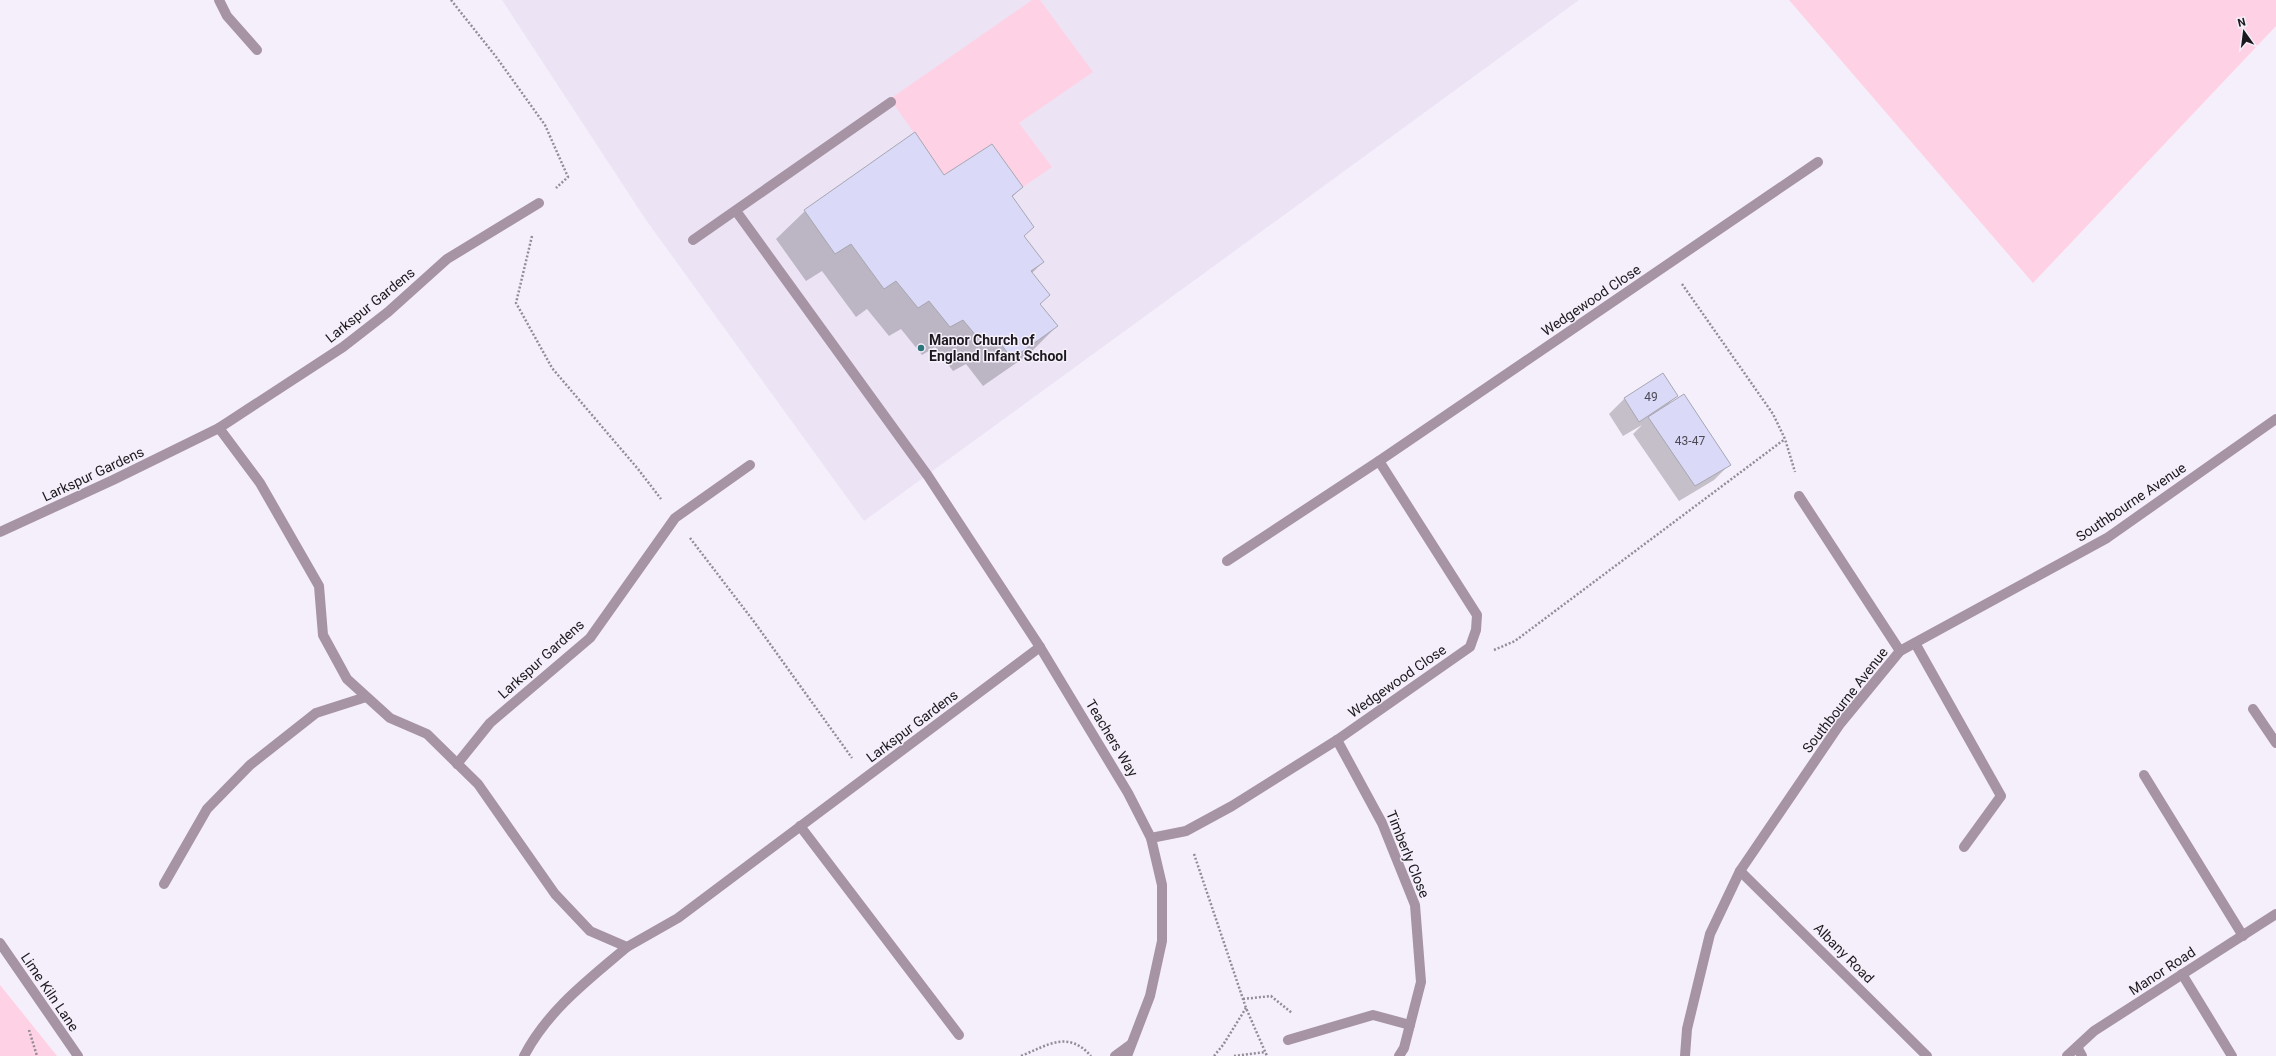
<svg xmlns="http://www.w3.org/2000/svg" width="2276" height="1056" font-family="Roboto,sans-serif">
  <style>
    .built { fill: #ece3f5 }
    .green { fill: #ffd1e4 }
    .shadow { fill: #0003 }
    .building { fill: #dbd9f8; stroke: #a7a7b2 }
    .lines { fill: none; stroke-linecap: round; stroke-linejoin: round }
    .path { stroke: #918d95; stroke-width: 2.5; stroke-dasharray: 2 2; stroke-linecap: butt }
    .minor { stroke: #a693a3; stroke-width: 10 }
    .poi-dot { fill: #2c757a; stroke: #f5effb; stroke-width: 1.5 }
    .labels { text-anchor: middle; stroke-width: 3; stroke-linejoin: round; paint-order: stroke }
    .number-label { font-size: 12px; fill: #4b4954 }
    .street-label { font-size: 14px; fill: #1b191d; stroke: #f5effb }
    .poi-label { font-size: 14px; font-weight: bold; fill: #1b191d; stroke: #f5effb; text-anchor: start }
  </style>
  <rect width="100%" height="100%" fill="#f5effb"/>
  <polygon class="built" points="502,0 1579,0 864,521 646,220"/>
  <g class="green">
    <polygon points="1032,0 1040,0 1093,72 1019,123 1052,167 1023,187 992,144 944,175 890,99"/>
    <polygon points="1789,0 2276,0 2276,26 2033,283"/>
    <polygon points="0,985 57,1056 0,1056"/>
  </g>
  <g class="shadow">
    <polygon points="944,177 1022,187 1012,197 1023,236 1043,262 1032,273 1039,305 1057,326 1029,354 983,386 966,364 953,371 935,347 922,355 901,329 889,336 867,309 856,317 822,271 806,281 776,239 805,211"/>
    <polygon points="1662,375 1677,396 1669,403 1730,464 1714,480 1679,501 1633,434 1642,425 1623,436 1609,414 1624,399"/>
  </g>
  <g class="building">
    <polygon points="915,132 944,175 992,144 1023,187 1012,196 1034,227 1024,236 1044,262 1031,271 1050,295 1040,304 1058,326 1012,359 995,336 982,343 963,320 950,327 929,301 918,308 896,281 884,289 851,244 835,254 804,210"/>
    <polygon points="1663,373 1678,396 1639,422 1624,398"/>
    <polygon points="1684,394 1731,465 1695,486 1648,417"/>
  </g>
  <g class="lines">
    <g class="path">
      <polyline points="451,0 497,58 545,125 568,177 556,188"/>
      <polyline points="532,236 516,303 552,368 638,469 661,499"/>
      <polyline points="1682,284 1773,414 1785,439 1795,472"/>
      <polyline points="690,538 755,623 852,758"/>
      <polyline points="1494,650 1515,641 1785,439"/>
      <polyline points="1194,854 1246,1008 1267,1056"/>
      <polyline points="1243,999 1271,996 1292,1013"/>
      <polyline points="29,1030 37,1056"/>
      <path d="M1021,1056c27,-11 47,-26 70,0"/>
      <polyline points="1214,1056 1223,1045 1246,1008"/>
      <polyline points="1234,1056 1265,1052"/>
    </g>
    <g class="minor">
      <polyline points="219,0 227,16 257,50"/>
      <polyline points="736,211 928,476 1040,647 1128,793 1151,838 1162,885 1162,941 1150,996 1127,1056"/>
      <polyline points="693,240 891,102"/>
      <polyline points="219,428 343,347 388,312 447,259 539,203"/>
      <polyline points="1799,496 1900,651"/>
      <polyline points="0,532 113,480 219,428 260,483 319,586 323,635 347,679 390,718 427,734 478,784 555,894 590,931 627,947 678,918 1040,647"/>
      <polyline points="1227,561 1379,461 1818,162"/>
      <polyline points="1915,643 2001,796 1964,847"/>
      <polyline points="2253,709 2276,743"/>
      <polyline points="1337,740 1382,823 1415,905 1421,982 1404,1048 1399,1056"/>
      <polyline points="457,764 490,723 590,638 675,518 750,465"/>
      <polyline points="2144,775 2243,936"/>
      <polyline points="800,826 959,1035"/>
      <polyline points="1151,838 1186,831 1232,806 1337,740 1470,647 1476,630 1477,615 1379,461"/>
      <polyline points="1740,871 1927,1056"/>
      <polyline points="164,884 207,809 250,765 316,713 366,697"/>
      <polyline points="0,943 78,1056"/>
      <polyline points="2182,974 2232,1056"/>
      <polyline points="1288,1040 1373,1015 1410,1025"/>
      <polyline points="2077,1047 2082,1056"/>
      <path d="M524,1056c24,-46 64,-76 103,-109"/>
      <polyline points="1115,1056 1130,1045"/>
      <polyline points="1685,1056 1687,1029 1710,934 1740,871 1840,724 1900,651 2107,538 2276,419"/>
      <polyline points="2067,1056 2094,1031 2276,914"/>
    </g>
  </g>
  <circle class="poi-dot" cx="921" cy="348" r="4"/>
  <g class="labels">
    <g class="number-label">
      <text x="1651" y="401">49</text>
      <text x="1690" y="445">43-47</text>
    </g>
    <g class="street-label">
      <text transform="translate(1591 300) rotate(-34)" y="5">Wedgewood Close</text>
      <text transform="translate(370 305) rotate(-39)" y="5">Larkspur Gardens</text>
      <text transform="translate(93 474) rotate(-25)" y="5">Larkspur Gardens</text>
      <text transform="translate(2131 502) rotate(-34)" y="5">Southbourne Avenue</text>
      <text transform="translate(541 659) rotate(-42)" y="5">Larkspur Gardens</text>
      <text transform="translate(1397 681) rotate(-35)" y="5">Wedgewood Close</text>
      <text transform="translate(1845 700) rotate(-52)" y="5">Southbourne Avenue</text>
      <text transform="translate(912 726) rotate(-37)" y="5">Larkspur Gardens</text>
      <text transform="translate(1112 738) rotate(59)" y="5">Teachers Way</text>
      <text transform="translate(1408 854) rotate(68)" y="5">Timberly Close</text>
      <text transform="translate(1844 953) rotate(45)" y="5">Albany Road</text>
      <text transform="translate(2162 971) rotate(-33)" y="5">Manor Road</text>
      <text transform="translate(50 992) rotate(56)" y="5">Lime Kiln Lane</text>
    </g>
    <g class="poi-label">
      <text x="929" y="345">Manor Church of<tspan x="929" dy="16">England Infant School</tspan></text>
    </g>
  </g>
  <g transform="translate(2244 32) rotate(346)" stroke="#f5effb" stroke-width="3" paint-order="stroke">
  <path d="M0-3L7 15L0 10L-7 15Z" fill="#1b191d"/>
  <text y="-6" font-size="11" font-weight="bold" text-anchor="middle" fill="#1b191d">N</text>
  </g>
</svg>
